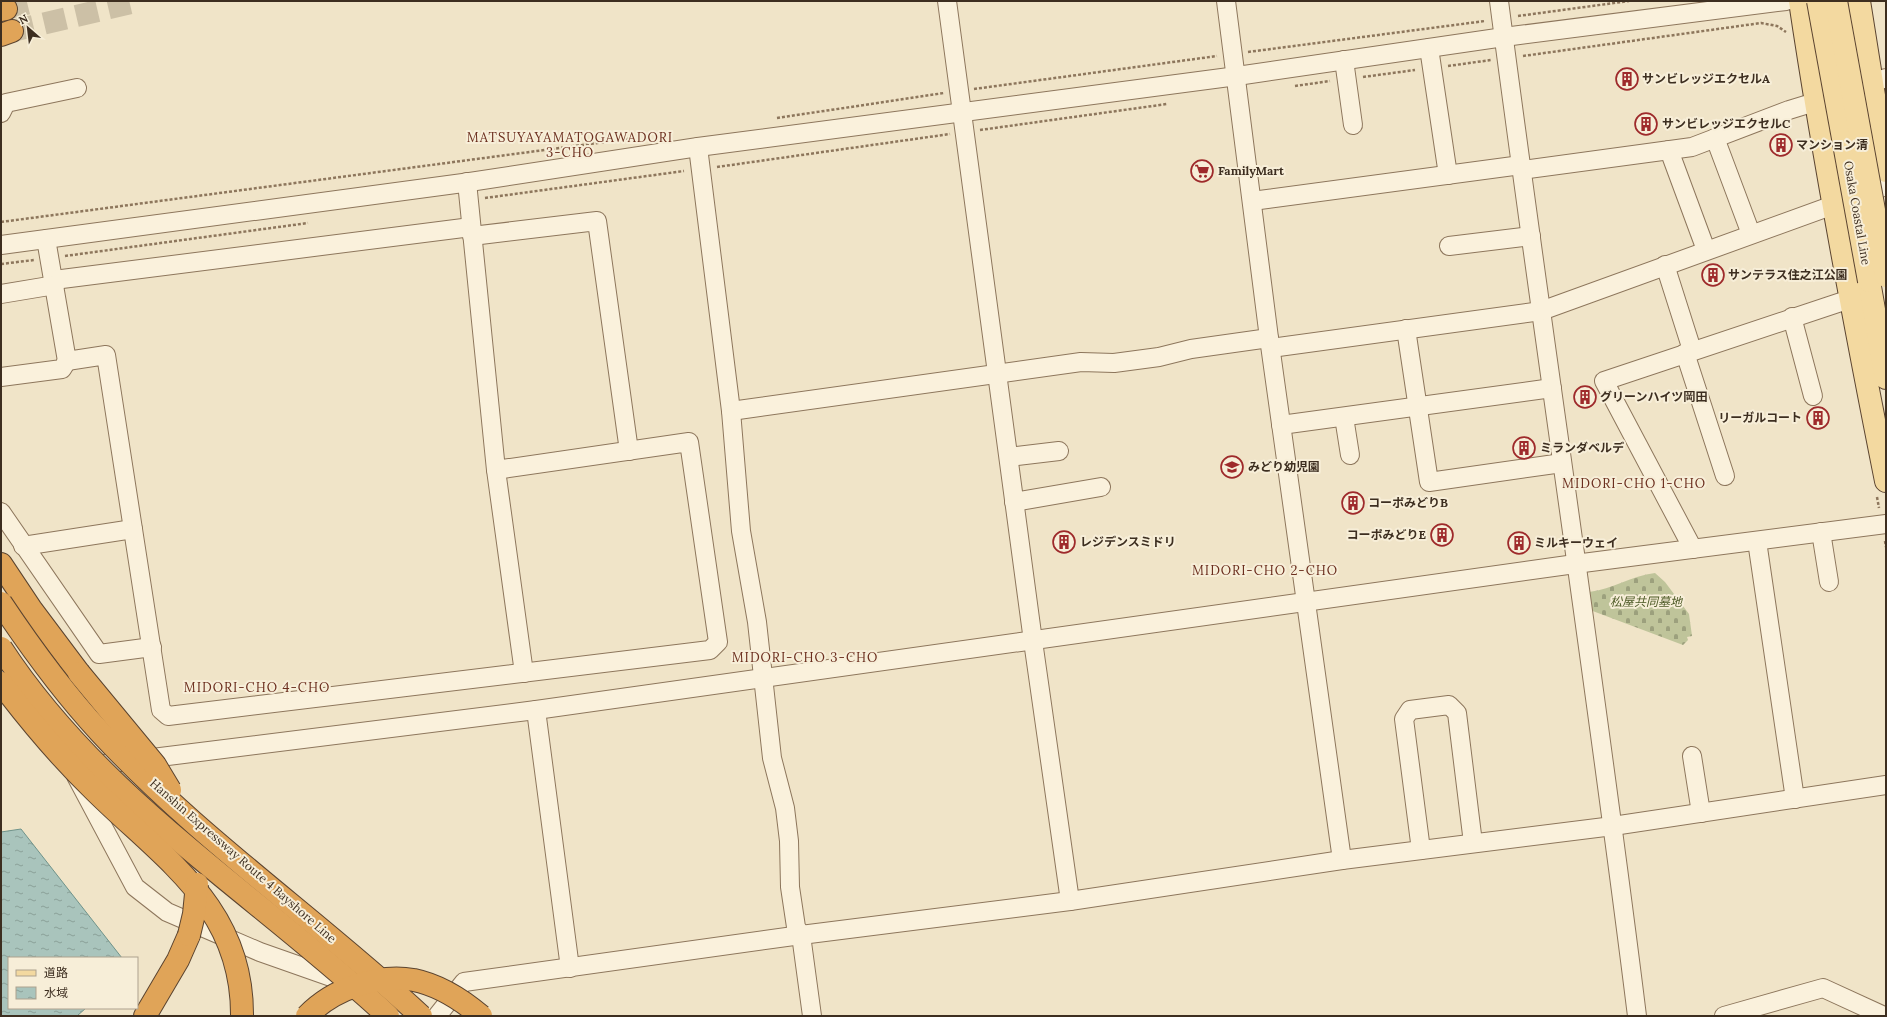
<svg xmlns="http://www.w3.org/2000/svg" width="1887" height="1017" font-family="Lora,'Noto Sans JP',serif">
  <style>
    .cemetery { fill: url(#cemetery-stones) }
    .water { fill: url(#water-ripples); stroke: #6f938a }
    .lines { fill: none; stroke-linecap: round; stroke-linejoin: round }
    .highway-tunnel { stroke: #ccc0a6; stroke-width: 22; stroke-dasharray: 22 11; stroke-linecap: butt }
    .minor-casing { stroke: #8d765c; stroke-width: 20 }
    .major-casing { stroke: #5b4430; stroke-width: 24 }
    .highway-casing { stroke: #5b4430; stroke-width: 24 }
    .path { stroke: #8d765c; stroke-width: 2.5; stroke-dasharray: 3 2; stroke-linecap: butt }
    .minor { stroke: #faf1dc; stroke-width: 18 }
    .major { stroke: #f3d9a0; stroke-width: 22 }
    .highway { stroke: #e0a458; stroke-width: 22 }
    .major-bridge-casing { stroke: #5b4430; stroke-width: 24; stroke-linecap: butt }
    .highway-bridge-casing { stroke: #5b4430; stroke-width: 24; stroke-linecap: butt }
    .major-bridge { stroke: #f3d9a0; stroke-width: 22 }
    .highway-bridge { stroke: #e0a458; stroke-width: 22 }
    .labels { text-anchor: middle; stroke-width: 4; stroke-linejoin: round; paint-order: stroke }
    .poi-label { font-size: 12px; font-weight: bold; fill: #3d2e20; stroke: #f7eed8; text-anchor: start }
    .street-label { font-size: 12px; fill: #3d2e20; stroke: #f7eed8 }
    .park-label { font-size: 12px; font-style: italic; fill: #4d5a26; stroke: #f7eed8 }
    .neighbourhood-label { font-size: 13px; letter-spacing: 1px; fill: #6b2e1e; stroke: #f7eed8 }
  </style>
  <defs>
    <pattern id="cemetery-stones" width="16" height="16" patternUnits="userSpaceOnUse"><rect width="16" height="16" fill="#bfc49a"/><path d="M2 7V4a2 2 0 0 1 4 0v3zM10 15v-3a2 2 0 0 1 4 0v3z" fill="#9ca07d"/></pattern>
    <pattern id="water-ripples" width="26" height="14" patternUnits="userSpaceOnUse"><rect width="26" height="14" fill="#a9c4bc"/><path d="M2 4q2-2 4 0t4 0M15 11q2-2 4 0t4 0" fill="none" stroke="#8ba098"/></pattern>
  </defs>
  <rect width="100%" height="100%" fill="#f0e4c8"/>
  <path class="cemetery" d="M1655,573l10,9 24,32 3,22 -5,1 1,3 -5,5 -93,-35 -1,-18c24,-3 42,-16 66,-19z"/>
  <polygon class="water" points="21,829 122,958 9,958 9,1008 86,1008 77,1016 1,1016 1,832"/>
  <g class="lines">
    <g class="highway-tunnel">
      <polyline points="6,9 38,1"/>
      <polyline points="12,31 140,1"/>
    </g>
    <g class="minor-casing">
      <g id="minor">
        <polyline points="947,1 1033,641 1070,901"/>
        <polyline points="1226,1 1269,338 1342,860"/>
        <path d="M1499,1c44,339 96,676 138,1015"/>
        <polyline points="1429,48 1448,175"/>
        <polyline points="1344,60 1353,125"/>
        <polyline points="1872,83 1886,78"/>
        <polyline points="1,113 6,103 77,88"/>
        <polyline points="1715,138 1751,234"/>
        <polyline points="698,147 731,411 741,531 757,622 772,758 785,808 789,841 790,887 796,927 801,935 812,1016"/>
        <polyline points="1669,150 1706,250"/>
        <polyline points="1522,170 1692,147 1789,110 1815,102"/>
        <polyline points="467,182 496,470 524,673"/>
        <polyline points="1252,201 1521,165"/>
        <polyline points="472,236 597,221 629,451"/>
        <polyline points="46,239 67,361 106,355 161,710 168,716 710,650 718,642 689,442 496,470"/>
        <polyline points="1,245 463,183 698,147 1237,76 1504,37 1786,1"/>
        <polyline points="1449,246 1531,236"/>
        <polyline points="1665,265 1692,350"/>
        <polyline points="54,280 471,227"/>
        <polyline points="1,294 55,285"/>
        <polyline points="1792,317 1813,396"/>
        <polyline points="1406,329 1429,482 1562,463"/>
        <polyline points="1271,348 1541,311 1886,186"/>
        <polyline points="1685,353 1725,476"/>
        <polyline points="1,377 62,369 67,361"/>
        <polyline points="731,411 1081,362 1114,363 1159,357 1191,349 1269,338"/>
        <polyline points="1344,417 1350,455"/>
        <polyline points="1281,425 1552,388"/>
        <polyline points="1009,457 1059,451"/>
        <polyline points="1014,502 1101,487"/>
        <polyline points="1,512 99,654 152,647"/>
        <polyline points="1821,532 1829,582"/>
        <polyline points="1757,541 1795,799"/>
        <polyline points="23,546 133,529"/>
        <polyline points="1693,549 1604,381 1850,299"/>
        <polyline points="536,710 570,968"/>
        <polyline points="1692,756 1701,813"/>
        <polyline points="88,766 536,710 1575,564 1886,524"/>
        <polyline points="76,776 135,887 167,912 260,952 334,978 344,984"/>
        <polyline points="1421,850 1404,719 1410,710 1449,705 1457,713 1473,843"/>
        <polyline points="437,1016 464,982 801,935 1070,901 1342,860 1613,826 1886,785"/>
        <polyline points="1724,1016 1823,988 1884,1016"/>
      </g>
    </g>
    <g class="major-casing">
      <g id="major">
        <path d="M1800,1c24,161 54,320 86,480"/>
        <polyline points="1859,1 1886,171"/>
        <polyline points="1869,281 1886,378"/>
      </g>
    </g>
    <g class="highway-casing">
      <g id="highway">
        <polyline points="1,10 6,9"/>
        <polyline points="1,35 12,31"/>
        <polyline points="1,564 31,609 79,673"/>
        <polyline points="145,1016 178,960 189,935"/>
      </g>
    </g>
    <g class="path">
      <polyline points="1518,16 1629,1"/>
      <polyline points="1248,52 1485,21"/>
      <polyline points="1523,56 1761,23 1777,26 1786,32"/>
      <polyline points="1448,66 1491,60"/>
      <polyline points="1363,77 1415,70"/>
      <polyline points="1295,86 1330,81"/>
      <polyline points="974,89 1217,56"/>
      <polyline points="777,118 944,93"/>
      <polyline points="980,130 1167,104"/>
      <polyline points="717,167 950,134"/>
      <polyline points="485,198 684,171"/>
      <polyline points="1,222 635,138"/>
      <polyline points="65,256 308,223"/>
      <polyline points="1,264 34,260"/>
      <polyline points="1877,497 1879,508"/>
      <polyline points="1885,541 1886,547"/>
    </g>
    <use href="#minor" class="minor"/>
    <use href="#major" class="major"/>
    <use href="#highway" class="highway"/>
    <g class="major-bridge-casing">
      <g id="major-bridge">
        <polyline points="1818,1 1869,281"/>
        <polyline points="1836,1 1886,276"/>
      </g>
    </g>
    <g class="highway-bridge-casing">
      <g id="highway-bridge">
        <path d="M1,603c30,45 62,89 99,129 97,105 216,187 321,284"/>
        <path d="M1,648c98,151 257,247 387,368"/>
        <polyline points="79,673 155,765 170,790"/>
        <path d="M1,683c28,37 58,73 92,106 69,69 150,117 149,227"/>
        <polyline points="189,935 194,914 197,884"/>
        <path d="M307,1016c26,-27 69,-42 107,-36 24,5 48,20 67,36"/>
      </g>
    </g>
    <use href="#major-bridge" class="major-bridge"/>
    <use href="#highway-bridge" class="highway-bridge"/>
  </g>
  <defs>
    <g id="building-ring" transform="scale(1.15)"><circle r="9.5" fill="#f7eed8" stroke="#9e2a2b" stroke-width="1.5"/><path d="M-4-6H4V6H1V3H-1V6H-4ZM-2.5-4.3h1.7v1.8h-1.7ZM.8-4.3h1.7v1.8H.8ZM-2.5-1h1.7V.8h-1.7ZM.8-1h1.7V.8H.8Z" fill="#9e2a2b"/></g>
    <g id="supermarket-ring" transform="scale(1.15)"><circle r="9.5" fill="#f7eed8" stroke="#9e2a2b" stroke-width="1.5"/><path d="M-6-5.5h2.5l.6 2H6L4.5 2H-2.5L-4.4-4H-6ZM-1.5 3.2a1.3 1.3 0 1 0 .1 0ZM3 3.2a1.3 1.3 0 1 0 .1 0Z" fill="#9e2a2b"/></g>
    <g id="school-ring" transform="scale(1.15)"><circle r="9.5" fill="#f7eed8" stroke="#9e2a2b" stroke-width="1.5"/><path d="M0-5L7-2L0 1L-7-2ZM-4 1L0 2.5L4 1V4Q0 6-4 4Z" fill="#9e2a2b"/></g>
  </defs>
  <g fill-rule="evenodd">
    <use href="#building-ring" x="1627" y="79"/>
    <use href="#building-ring" x="1646" y="124"/>
    <use href="#building-ring" x="1781" y="145"/>
    <use href="#supermarket-ring" x="1202" y="171"/>
    <use href="#building-ring" x="1713" y="275"/>
    <use href="#building-ring" x="1585" y="397"/>
    <use href="#building-ring" x="1818" y="418"/>
    <use href="#building-ring" x="1524" y="448"/>
    <use href="#school-ring" x="1232" y="467"/>
    <use href="#building-ring" x="1353" y="503"/>
    <use href="#building-ring" x="1442" y="535"/>
    <use href="#building-ring" x="1064" y="542"/>
    <use href="#building-ring" x="1519" y="543"/>
  </g>
  <g class="labels">
    <g class="poi-label">
      <text x="1642" y="83">サンビレッジエクセルA</text>
      <text x="1662" y="128">サンビレッジエクセルC</text>
      <text x="1796" y="149">マンション清</text>
      <text x="1218" y="175">FamilyMart</text>
      <text x="1728" y="279">サンテラス住之江公園</text>
      <text x="1600" y="401">グリーンハイツ岡田</text>
      <text x="1802" y="422" text-anchor="end">リーガルコート</text>
      <text x="1540" y="452">ミランダベルデ</text>
      <text x="1248" y="471">みどり幼児園</text>
      <text x="1368" y="507">コーポみどりB</text>
      <text x="1426" y="539" text-anchor="end">コーポみどりE</text>
      <text x="1080" y="546">レジデンスミドリ</text>
      <text x="1534" y="547">ミルキーウェイ</text>
    </g>
    <g class="street-label">
      <text transform="translate(1857 213) rotate(80)" y="4">Osaka Coastal Line</text>
      <text transform="translate(243 861) rotate(41)" y="4">Hanshin Expressway Route 4 Bayshore Line</text>
    </g>
    <g class="park-label">
      <text x="1646" y="606">松屋共同墓地</text>
    </g>
    <g class="neighbourhood-label">
      <text x="570" y="142">MATSUYAYAMATOGAWADORI<tspan x="570" dy="15">3-CHO</tspan></text>
      <text x="1634" y="488">MIDORI-CHO 1-CHO</text>
      <text x="1265" y="575">MIDORI-CHO 2-CHO</text>
      <text x="805" y="662">MIDORI-CHO 3-CHO</text>
      <text x="257" y="692">MIDORI-CHO 4-CHO</text>
    </g>
  </g>
  <rect width="1887" height="1017" fill="none" stroke="#3d2e20" stroke-width="4"/>
  <rect x="8" y="957" width="130" height="52" fill="#f7eed8" stroke="#ada18e"/>
  <rect x="16" y="970" width="20" height="6" fill="#f3d9a0" stroke="#ada18e"/>
  <text x="44" y="977" font-size="12" fill="#3d2e20">道路</text>
  <rect x="16" y="987" width="20" height="12" fill="url(#water-ripples)" stroke="#ada18e"/>
  <text x="44" y="997" font-size="12" fill="#3d2e20">水域</text>
  <g transform="translate(28 28) rotate(332)" stroke="#f7eed8" stroke-width="3" paint-order="stroke">
  <path d="M0-3L7 15L0 10L-7 15Z" fill="#3d2e20"/>
  <text y="-6" font-size="11" font-weight="bold" text-anchor="middle" fill="#3d2e20">N</text>
  </g>
</svg>
